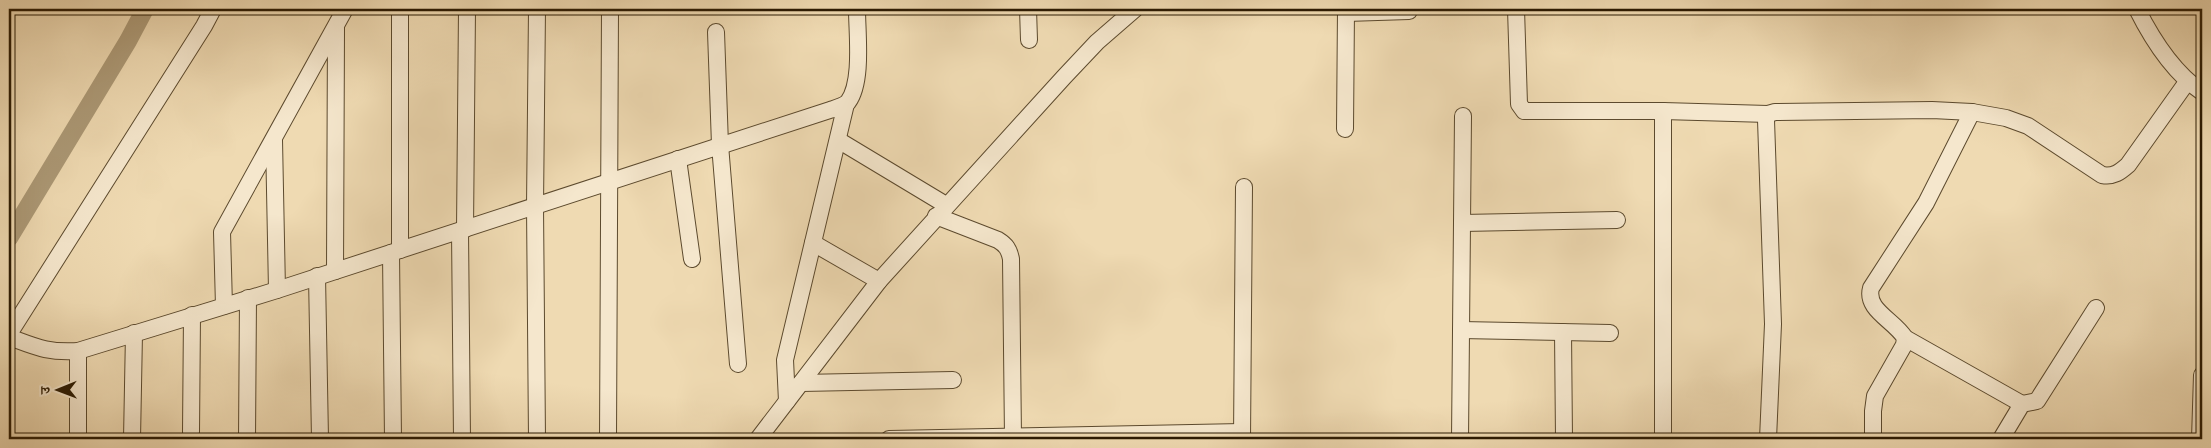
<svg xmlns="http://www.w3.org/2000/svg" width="2211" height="448" font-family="Cardo,'Noto Serif Devanagari',serif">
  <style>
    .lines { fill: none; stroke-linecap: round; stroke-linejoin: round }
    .canal { stroke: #ac9976; stroke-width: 18 }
    .minor-casing { stroke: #5c4a2e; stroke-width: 18 }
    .minor { stroke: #f5e7cd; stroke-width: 16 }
  </style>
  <rect width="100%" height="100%" fill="#efdab2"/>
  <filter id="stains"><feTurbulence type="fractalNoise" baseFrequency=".004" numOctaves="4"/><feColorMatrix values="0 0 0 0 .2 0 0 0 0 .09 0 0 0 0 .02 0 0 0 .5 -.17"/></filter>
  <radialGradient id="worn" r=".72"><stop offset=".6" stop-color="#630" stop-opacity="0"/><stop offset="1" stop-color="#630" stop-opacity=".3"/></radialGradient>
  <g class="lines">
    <polyline class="canal" points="9,238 128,41 145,9"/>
    <g class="minor-casing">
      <g id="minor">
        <polyline points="1028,9 1029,40"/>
        <polyline points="1516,9 1519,104 1524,111 1663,111 1768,114"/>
        <path d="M2137,9c15,30 37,64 65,83"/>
        <polyline points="1346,13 1409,11"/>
        <polyline points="716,32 720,145 738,364"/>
        <polyline points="1345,129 1346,9"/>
        <polyline points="274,140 277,290"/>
        <polyline points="838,140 946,205"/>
        <polyline points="678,159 692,259"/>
        <path d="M936,216l62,24c8,5 11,9 13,19l2,179"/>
        <polyline points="1462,223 1617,220"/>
        <polyline points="465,229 467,9"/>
        <polyline points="460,231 462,439"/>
        <polyline points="813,243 879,281"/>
        <polyline points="400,250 400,9"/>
        <polyline points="391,253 393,439"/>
        <polyline points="335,271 336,28"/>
        <polyline points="317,276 320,439"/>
        <polyline points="224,306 222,232 345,9"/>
        <polyline points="1461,330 1610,333"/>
        <polyline points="1563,332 1564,439"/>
        <polyline points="9,334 204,26 213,9"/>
        <path d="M9,337c27,10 39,16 69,14l199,-61 553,-180c6,-2 14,-4 18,-8 15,-20 9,-68 9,-93"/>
        <polyline points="1905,338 2022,404"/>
        <polyline points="801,383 953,380"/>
        <polyline points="787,401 785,360 846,104"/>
        <polyline points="191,432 192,315"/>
        <polyline points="78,439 78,351"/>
        <polyline points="132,439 134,333"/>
        <polyline points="247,439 248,298"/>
        <polyline points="537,439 535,206 537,9"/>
        <polyline points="608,439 610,9"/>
        <polyline points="758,439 879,281 1064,77 1097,42 1135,9"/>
        <polyline points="889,439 1242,432"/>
        <polyline points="1242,439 1244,187"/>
        <polyline points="1460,439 1463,116"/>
        <polyline points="1663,439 1663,111"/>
        <path d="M1768,439l5,-115 -7,-204 2,-6 7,-2 157,-2 40,2 34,6 22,8 74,49c12,2 18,-3 26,-10l59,-83"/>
        <path d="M1873,439v-28l2,-15 29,-51 1,-7c-11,-18 -40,-28 -34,-50l55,-85 46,-91"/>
        <polyline points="2001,439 2022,404 2037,401 2096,308"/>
        <polyline points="2200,439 2202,375"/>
      </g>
    </g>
    <use href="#minor" class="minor"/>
  </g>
  <rect width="2211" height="448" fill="none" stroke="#efdab2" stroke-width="30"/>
  <rect x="10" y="10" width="2191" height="428" fill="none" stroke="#2b1a02" stroke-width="2.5"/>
  <rect x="15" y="15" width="2181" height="418" fill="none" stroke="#2b1a02"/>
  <g transform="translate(58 390) rotate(269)" stroke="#f5e7cd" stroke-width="4" paint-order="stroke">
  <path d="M0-4L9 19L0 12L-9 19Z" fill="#2b1a02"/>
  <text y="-8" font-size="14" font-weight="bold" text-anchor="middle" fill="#2b1a02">उ</text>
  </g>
  <rect width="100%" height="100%" filter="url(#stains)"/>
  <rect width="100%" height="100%" fill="url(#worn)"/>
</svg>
